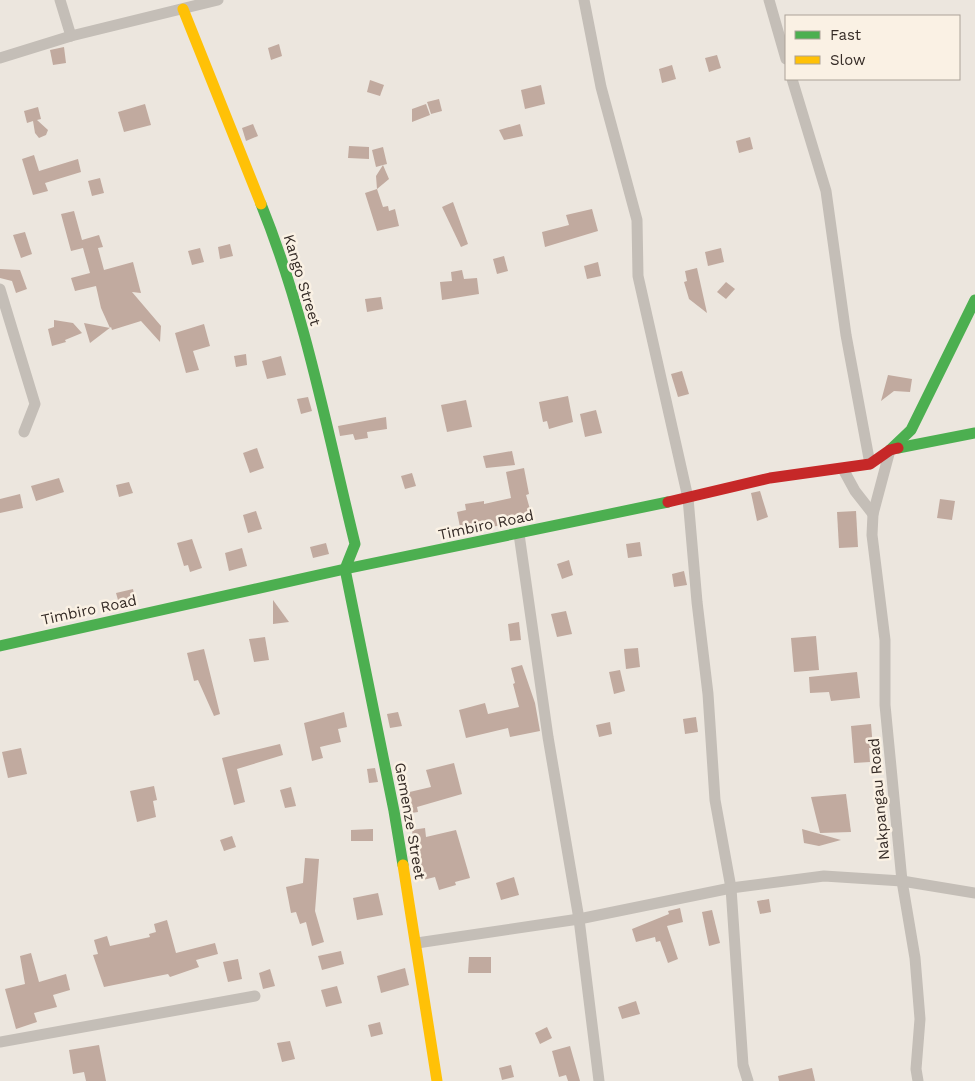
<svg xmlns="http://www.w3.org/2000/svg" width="975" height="1081" font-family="'Work Sans',sans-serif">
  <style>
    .building { fill: #c1aa9f }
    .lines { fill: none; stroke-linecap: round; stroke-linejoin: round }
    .street { stroke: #c4beb7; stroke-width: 11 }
    .fast { stroke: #4caf50; stroke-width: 11 }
    .slow { stroke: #ffc107; stroke-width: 11 }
    .jam { stroke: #c62828; stroke-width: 11 }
    .labels { text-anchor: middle; stroke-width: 5; stroke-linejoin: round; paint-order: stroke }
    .street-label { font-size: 15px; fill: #352b26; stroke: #faf1e4 }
  </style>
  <rect width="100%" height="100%" fill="#ece6de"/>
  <g class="building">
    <polygon points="279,44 282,56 271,60 268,48"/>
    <polygon points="64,47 66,63 53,65 50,50"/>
    <polygon points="717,55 721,68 709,72 705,58"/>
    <polygon points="672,65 676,79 662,83 659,69"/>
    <polygon points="370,80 384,85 380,96 367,92"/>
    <polygon points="541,85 545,104 525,109 521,90"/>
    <polygon points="439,99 442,111 431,114 427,102"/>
    <polygon points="145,104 151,125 124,132 118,112"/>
    <polygon points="426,104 430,115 412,122 412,109"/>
    <polygon points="38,107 41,119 37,120 48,130 46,135 39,138 35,133 33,121 27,123 24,111"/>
    <polygon points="253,124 258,136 246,141 242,128"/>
    <polygon points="520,124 523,136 504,140 499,130"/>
    <polygon points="750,137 753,149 739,153 736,141"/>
    <polygon points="349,146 369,147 369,159 348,158"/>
    <polygon points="383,147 387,164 383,165 389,179 377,189 383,207 388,206 389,211 395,209 399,226 377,231 365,193 377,189 376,176 383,165 376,167 372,150"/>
    <polygon points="34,155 39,171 78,159 81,172 45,183 48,191 33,195 22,159"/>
    <polygon points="100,178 104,193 92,196 88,181"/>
    <polygon points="453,202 468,244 461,247 442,207"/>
    <polygon points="592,209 598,231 545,247 542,232 569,225 566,215"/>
    <polygon points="74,211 82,240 99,235 103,247 98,248 104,270 133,262 141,293 132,292 161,326 160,342 141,321 112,330 111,327 90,343 84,323 110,328 101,308 96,286 75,291 71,278 90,273 83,248 71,251 61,214"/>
    <polygon points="25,232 32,254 21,258 13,235"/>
    <polygon points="230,244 233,256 220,259 218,247"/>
    <polygon points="200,248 204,262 192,265 188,251"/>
    <polygon points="721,248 724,262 708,266 705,252"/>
    <polygon points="504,256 508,271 497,274 493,259"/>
    <polygon points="598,262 601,276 587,279 584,266"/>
    <polygon points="697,268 707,313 689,299 684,282 687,281 685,271"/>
    <polygon points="0,269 20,270 27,289 16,293 12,281 0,278"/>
    <polygon points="462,270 464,279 477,278 479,294 442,300 440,282 452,281 451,272"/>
    <polygon points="726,282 735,289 726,299 717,292"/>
    <polygon points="381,297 383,309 367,312 365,299"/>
    <polygon points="54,320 73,323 82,333 65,340 66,342 52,346 48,329 54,327"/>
    <polygon points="204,324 210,346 193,351 199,370 186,373 175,333"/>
    <polygon points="246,354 247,365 236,367 234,356"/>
    <polygon points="281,356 286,375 267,379 262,361"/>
    <polygon points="682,371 689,394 678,397 671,374"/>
    <polygon points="888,375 912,379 910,392 894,391 881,401"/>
    <polygon points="568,396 573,422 549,429 547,421 543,422 539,402"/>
    <polygon points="308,397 312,411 301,414 297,399"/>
    <polygon points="466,400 472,427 447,432 441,405"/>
    <polygon points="596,410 602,433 585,437 580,414"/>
    <polygon points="386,417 387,429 367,432 368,438 355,440 353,434 340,436 338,426"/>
    <polygon points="257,448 264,468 250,473 243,453"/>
    <polygon points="512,451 515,465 486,468 483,456"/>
    <polygon points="524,468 529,494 526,495 533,520 461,532 457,512 466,510 465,504 484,501 484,504 511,498 506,472"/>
    <polygon points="412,473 416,486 405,489 401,476"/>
    <polygon points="59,478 64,492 36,501 31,486"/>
    <polygon points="129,482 133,493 119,497 116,485"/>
    <polygon points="760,491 768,517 757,521 751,493"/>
    <polygon points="20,494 23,508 0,513 0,499"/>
    <polygon points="940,499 955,501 952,520 937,518"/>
    <polygon points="256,511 262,529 248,533 243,515"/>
    <polygon points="856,511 858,547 839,548 837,512"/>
    <polygon points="192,539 202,568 190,572 188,565 184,566 177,543"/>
    <polygon points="640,542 642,556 628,558 626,544"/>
    <polygon points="326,543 329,554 313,558 310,547"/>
    <polygon points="242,548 247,566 229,571 225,553"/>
    <polygon points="569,560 573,575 562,579 557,564"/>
    <polygon points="684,571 687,585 674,587 672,574"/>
    <polygon points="133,589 136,603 120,607 116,593"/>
    <polygon points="273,600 289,622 273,624"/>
    <polygon points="566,611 572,634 557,637 551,614"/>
    <polygon points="519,622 521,640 510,641 508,624"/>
    <polygon points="816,636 819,670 794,672 791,638"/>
    <polygon points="265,637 269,660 254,662 249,639"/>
    <polygon points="638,648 640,667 626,669 624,649"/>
    <polygon points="204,649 220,714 214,716 198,680 194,681 187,653"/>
    <polygon points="522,665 535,703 540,731 510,737 508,728 466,738 459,710 485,703 488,714 519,707 513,684 515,683 511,668"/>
    <polygon points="620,670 625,691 614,694 609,672"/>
    <polygon points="857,672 860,698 831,701 829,692 810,693 809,677"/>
    <polygon points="344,712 347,727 338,729 341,742 320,747 323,758 312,761 304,723"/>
    <polygon points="398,712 402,726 390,728 387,714"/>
    <polygon points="696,717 698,732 685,734 683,719"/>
    <polygon points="610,722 612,734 599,737 596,725"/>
    <polygon points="871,724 873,748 869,748 870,762 854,763 851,726"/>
    <polygon points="280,744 283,755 237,769 245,802 234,805 222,758"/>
    <polygon points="21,748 27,774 8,778 2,752"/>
    <polygon points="454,763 462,794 417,807 418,812 405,814 401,794 431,787 426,770"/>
    <polygon points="375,768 378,782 369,783 367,769"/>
    <polygon points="154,786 157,800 153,801 156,817 137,822 130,791"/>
    <polygon points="291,787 296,806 285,808 280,790"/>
    <polygon points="846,794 851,832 820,833 811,797"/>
    <polygon points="425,828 426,837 456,830 470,878 455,882 456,885 439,890 435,877 423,880 415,856 412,830"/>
    <polygon points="373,829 373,841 351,841 351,830"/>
    <polygon points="802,829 841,840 819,846 804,843"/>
    <polygon points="232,836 236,847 224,851 220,840"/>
    <polygon points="305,858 319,859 315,911 324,942 312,946 306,922 300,924 296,912 291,913 286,887 303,883"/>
    <polygon points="514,877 519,895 501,900 496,883"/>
    <polygon points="378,893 383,915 357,920 353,898"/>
    <polygon points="769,899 771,912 760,914 757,901"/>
    <polygon points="680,908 683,922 667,926 678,959 668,963 660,941 656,942 655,937 636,942 632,929 669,914 668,911"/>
    <polygon points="712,910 720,943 709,946 702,912"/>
    <polygon points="167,920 176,953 215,943 218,954 196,960 199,967 170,977 168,974 104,987 93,955 98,954 94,940 107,936 110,946 150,937 149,934 156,932 154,924"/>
    <polygon points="341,951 344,964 322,970 318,956"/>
    <polygon points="31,953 39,982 66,974 70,990 53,995 57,1007 34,1013 37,1022 16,1029 5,989 25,984 20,956"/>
    <polygon points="469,957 491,957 491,973 468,973"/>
    <polygon points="238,959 242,979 228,982 223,962"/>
    <polygon points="405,968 409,985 381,993 377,976"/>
    <polygon points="270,969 275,986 263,989 259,973"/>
    <polygon points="337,986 342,1003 326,1007 321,990"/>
    <polygon points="636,1001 640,1014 622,1019 618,1007"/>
    <polygon points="380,1022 383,1034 371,1037 368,1025"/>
    <polygon points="547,1027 552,1038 540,1044 535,1033"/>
    <polygon points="290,1041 295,1059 282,1062 277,1043"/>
    <polygon points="99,1045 106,1081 86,1081 84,1072 73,1074 69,1050"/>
    <polygon points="570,1046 580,1081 568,1081 566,1075 559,1077 552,1051"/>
    <polygon points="511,1065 514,1077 502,1080 499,1068"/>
    <polygon points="812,1068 815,1081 779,1081 778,1076"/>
  </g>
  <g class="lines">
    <g class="street">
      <polyline points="60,0 71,36"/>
      <polyline points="584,0 601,87 637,220 638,276 688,498 697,602 708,694 715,800 731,888 743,1065 748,1081"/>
      <polyline points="769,0 786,59"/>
      <polyline points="0,58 71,36 218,0"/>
      <polyline points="792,79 826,191 846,335 870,464"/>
      <polyline points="0,289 35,404 24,432"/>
      <polyline points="890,450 873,514 872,535 885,640 885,705 902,881 915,958 920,1019 916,1069 918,1081"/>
      <polyline points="843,469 855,491 873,514"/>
      <polyline points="519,534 548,737 579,919 599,1081"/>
      <polyline points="417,943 579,919 731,888 824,876 902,881 975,893"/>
      <polyline points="0,1042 255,996"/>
    </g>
    <g class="fast">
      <path d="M261,204c44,109 66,226 94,340l-10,25 49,242 9,54"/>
      <polyline points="898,448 975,433"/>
      <polyline points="890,450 911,430 975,300"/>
      <polyline points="0,646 345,569 668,502"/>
    </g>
    <g class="slow">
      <polyline points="183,9 261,204"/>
      <polyline points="403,865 437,1081"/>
    </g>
    <polyline class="jam" points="668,502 770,478 870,464 890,450 898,448"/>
  </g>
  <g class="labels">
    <g class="street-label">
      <text transform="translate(302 280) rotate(73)" y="5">Kango Street</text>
      <text transform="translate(486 525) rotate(-12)" y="5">Timbiro Road</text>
      <text transform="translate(89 610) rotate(-12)" y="5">Timbiro Road</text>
      <text transform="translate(879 799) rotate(-95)" y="5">Nakpangau Road</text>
      <text transform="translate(410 821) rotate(80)" y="5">Gemenze Street</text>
    </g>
  </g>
  <rect x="785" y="15" width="175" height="65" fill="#faf1e4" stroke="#aba298"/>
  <rect x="795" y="31" width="25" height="8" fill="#4caf50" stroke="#aba298"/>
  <text x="830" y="40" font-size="15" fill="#352b26">Fast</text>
  <rect x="795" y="56" width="25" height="8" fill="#ffc107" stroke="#aba298"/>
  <text x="830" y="65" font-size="15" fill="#352b26">Slow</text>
</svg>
